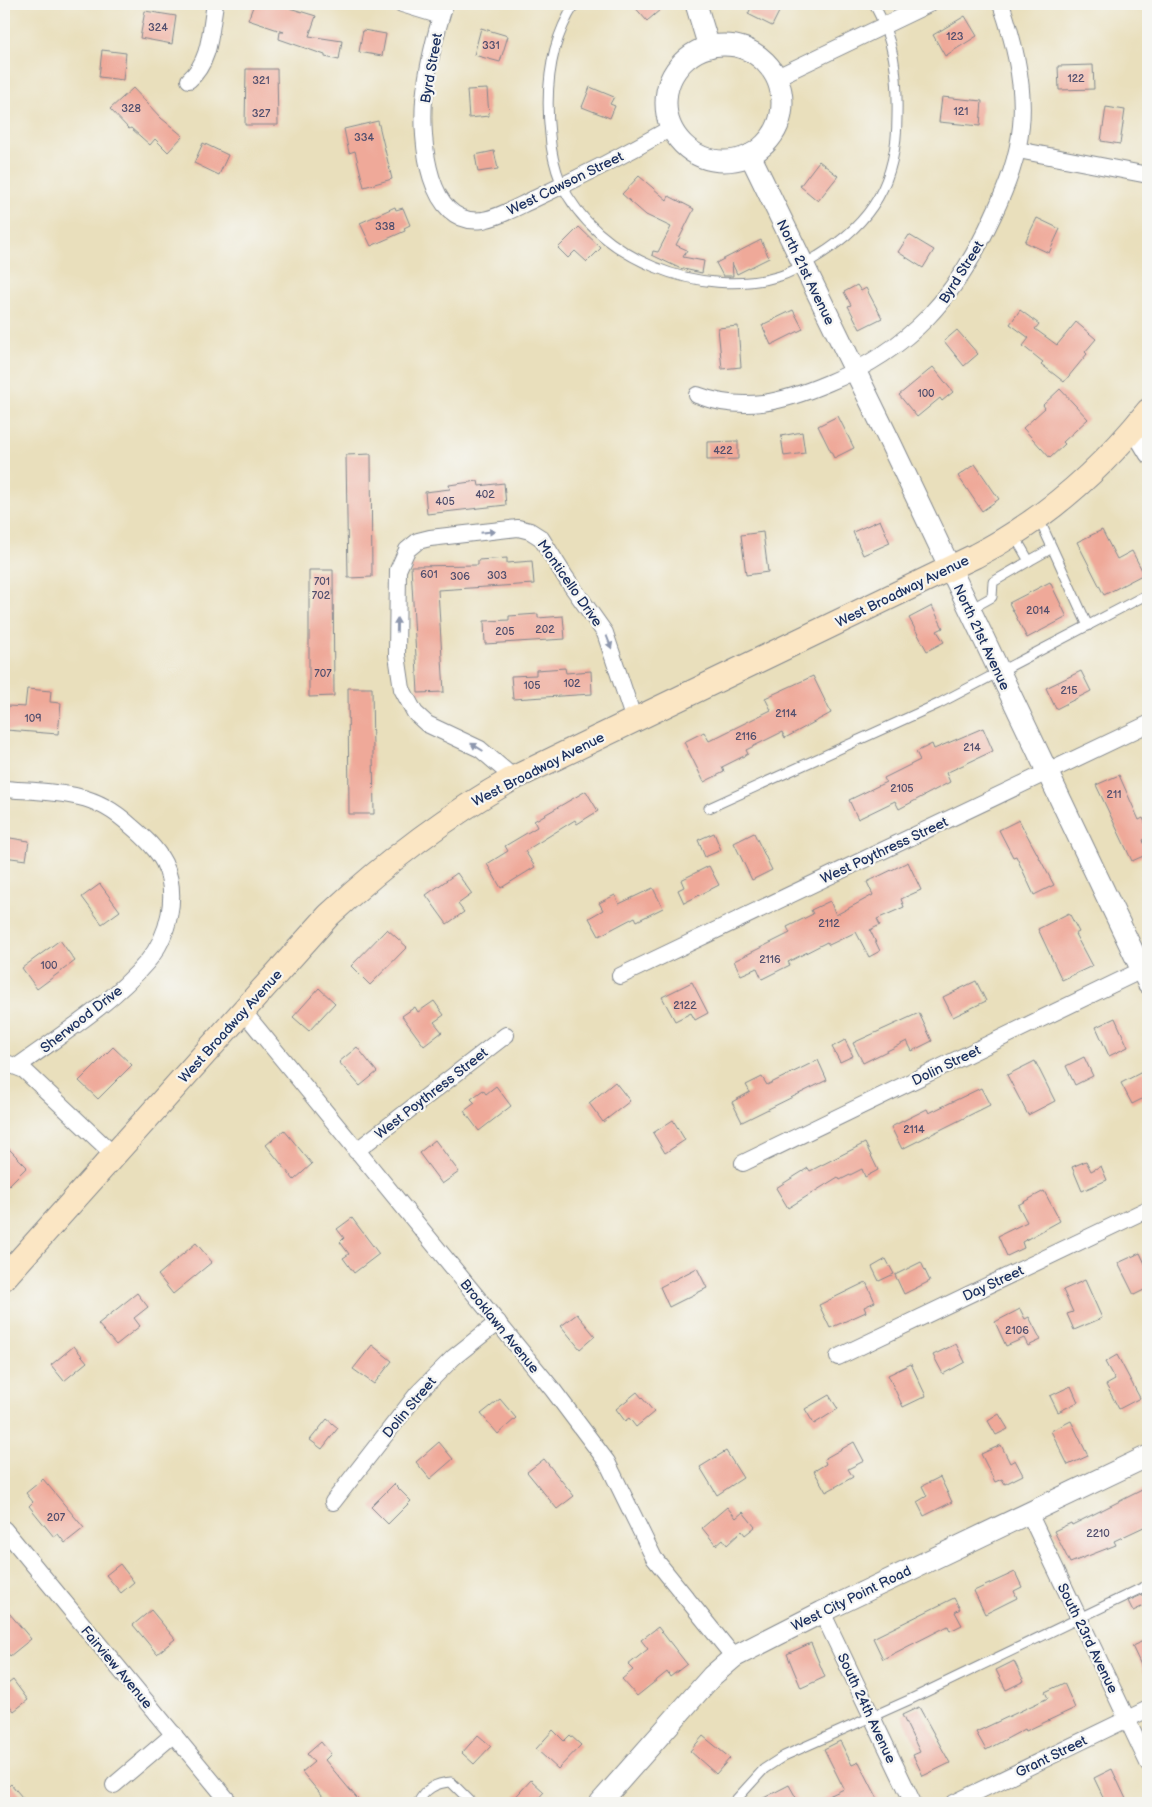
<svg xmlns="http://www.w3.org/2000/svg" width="1152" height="1807" font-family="'Balsamiq Sans',sans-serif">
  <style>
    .building { fill: #efa999 }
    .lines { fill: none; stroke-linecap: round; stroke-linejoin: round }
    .service-casing { stroke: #82878d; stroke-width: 11 }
    .minor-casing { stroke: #82878d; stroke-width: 18 }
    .tertiary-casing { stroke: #82878d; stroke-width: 23 }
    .secondary-casing { stroke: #82878d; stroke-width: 26 }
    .service { stroke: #fff; stroke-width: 9 }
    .minor { stroke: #fff; stroke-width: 16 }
    .tertiary { stroke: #fff; stroke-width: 21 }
    .secondary { stroke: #fbe6c4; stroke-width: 24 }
    .oneway { fill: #8d97ae }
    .labels { text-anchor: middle; stroke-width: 4.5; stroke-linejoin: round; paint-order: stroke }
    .number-label { font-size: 11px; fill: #504e6d }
    .street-label { font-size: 14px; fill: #1b2f5e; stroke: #f6f6f2 }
  </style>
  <rect width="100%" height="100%" fill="#f6f6f2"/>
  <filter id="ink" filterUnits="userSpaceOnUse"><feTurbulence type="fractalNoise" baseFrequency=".02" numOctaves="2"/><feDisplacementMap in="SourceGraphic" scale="10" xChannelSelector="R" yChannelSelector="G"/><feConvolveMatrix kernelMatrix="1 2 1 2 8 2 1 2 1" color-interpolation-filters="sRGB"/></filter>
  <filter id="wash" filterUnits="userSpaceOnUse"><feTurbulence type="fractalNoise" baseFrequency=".0096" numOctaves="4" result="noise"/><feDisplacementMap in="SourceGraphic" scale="20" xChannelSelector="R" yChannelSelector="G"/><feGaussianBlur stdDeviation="1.12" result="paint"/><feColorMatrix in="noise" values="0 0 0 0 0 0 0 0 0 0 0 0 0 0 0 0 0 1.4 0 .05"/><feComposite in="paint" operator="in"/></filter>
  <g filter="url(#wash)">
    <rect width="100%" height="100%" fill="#e9dfbc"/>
    <g id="blocks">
      <g class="building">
        <polygon points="254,4 276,4 316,16 309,36 342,41 339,60 325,57 325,55 279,39 280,32 284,32 248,20"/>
        <polygon points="632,4 667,4 647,21"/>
        <polygon points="753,4 783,4 772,26 748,14"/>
        <polygon points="145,11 176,16 172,44 140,38"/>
        <polygon points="965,16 977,36 945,56 933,35"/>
        <polygon points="481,28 508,36 500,62 474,55"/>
        <polygon points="363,30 386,34 382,56 359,52"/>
        <polygon points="102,50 126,53 123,80 99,77"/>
        <polygon points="1093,65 1094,89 1059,90 1058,66"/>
        <polygon points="246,69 277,69 278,125 245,125"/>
        <polygon points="590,87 614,97 610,104 615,106 610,118 582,107"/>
        <polygon points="133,88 161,118 183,136 168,152 155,139 150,145 131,128 129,129 110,109"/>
        <polygon points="487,89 489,116 469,118 467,90"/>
        <polygon points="942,97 982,101 980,126 939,122"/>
        <polygon points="1106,107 1125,110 1120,144 1101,141"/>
        <polygon points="378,121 392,179 364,187 355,151 349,153 344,129"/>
        <polygon points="203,143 228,155 219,175 194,163"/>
        <polygon points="494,151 498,169 478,172 475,155"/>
        <polygon points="819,161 838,176 818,201 800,186"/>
        <polygon points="639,176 667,200 669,196 694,209 676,245 687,250 683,257 704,261 702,273 679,268 652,255 653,251 658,252 671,227 646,215 622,194"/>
        <polygon points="395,207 396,210 403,208 410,225 404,228 405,231 371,246 360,223"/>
        <polygon points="1037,218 1060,229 1049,253 1025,242"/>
        <polygon points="579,227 601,248 587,262 575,251 568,258 558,248"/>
        <polygon points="909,235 934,250 923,268 898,252"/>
        <polygon points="761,240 769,258 737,274 732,263 733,276 723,276 716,263"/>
        <polygon points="857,285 861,291 866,288 882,318 860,329 848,306 851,305 844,292"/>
        <polygon points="793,310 803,329 771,345 762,325"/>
        <polygon points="1020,310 1039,324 1035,329 1057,345 1076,322 1096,339 1085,352 1087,354 1064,382 1041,364 1043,362 1023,346 1029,338 1010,324"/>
        <polygon points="738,326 741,367 722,369 718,328"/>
        <polygon points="957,330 978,354 964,366 944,341"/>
        <polygon points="933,367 953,392 942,401 940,398 917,417 899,395"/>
        <polygon points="1060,389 1088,419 1063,442 1065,444 1050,458 1023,428 1045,408 1043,405"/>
        <polygon points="838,416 854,448 834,458 818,426"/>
        <polygon points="802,432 805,453 784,456 781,436"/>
        <polygon points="738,441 738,459 707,460 707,442"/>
        <polygon points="371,454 372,577 348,578 346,455"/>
        <polygon points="975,464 999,499 982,511 958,476"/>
        <polygon points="478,481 479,486 504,483 506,505 427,514 425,492 450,489 449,485"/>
        <polygon points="880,520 890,543 863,555 853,532"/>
        <polygon points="1102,530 1117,559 1132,551 1144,574 1104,595 1077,542"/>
        <polygon points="763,532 768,572 746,575 741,535"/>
        <polygon points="507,558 507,563 532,561 534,584 438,590 444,692 418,693 411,566 478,565 478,560"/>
        <polygon points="309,570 333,570 334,696 309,697"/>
        <polygon points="1050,582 1067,617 1027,638 1009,603"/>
        <polygon points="932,606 943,628 937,631 944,642 927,651 909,618"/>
        <polygon points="538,614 538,618 563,616 565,639 485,644 484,621 509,620 509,616"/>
        <polygon points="565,668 566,673 591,671 592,694 513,699 511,676 536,675 536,670"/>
        <polygon points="1081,671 1091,691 1056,709 1046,688"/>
        <polygon points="813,676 831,713 785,738 782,732 746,750 748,754 722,767 724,772 704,782 684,742 704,732 709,741 771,710 765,698"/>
        <polygon points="348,688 372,688 374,814 349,814"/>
        <polygon points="27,689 51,691 50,702 61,703 58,734 6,730 8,706 25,707"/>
        <polygon points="983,728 993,751 946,773 950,782 899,809 895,801 858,819 849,800 886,782 884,778 920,760 916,752 932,744 934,749"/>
        <polygon points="1119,775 1139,820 1143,818 1148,829 1148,837 1143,840 1148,854 1132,861 1096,785"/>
        <polygon points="586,791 598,811 577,824 575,820 525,851 535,867 501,888 487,864 508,851 505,846 537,827 534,821"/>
        <polygon points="1019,820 1054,885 1034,895 1016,856 1013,857 999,830"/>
        <polygon points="714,833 721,850 705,857 698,840"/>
        <polygon points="754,833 772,870 752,880 734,843"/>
        <polygon points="4,837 29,841 26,860 4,857"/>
        <polygon points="908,862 921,890 901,899 904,907 877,919 880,925 870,930 880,951 869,957 856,932 829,945 827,942 788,962 790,965 762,979 757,968 741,975 734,961 790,933 787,927 813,914 811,910 830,901 836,915 873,895 867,882"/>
        <polygon points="709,866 719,885 684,903 678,890 684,887 681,880"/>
        <polygon points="457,873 472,894 458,904 464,912 447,924 426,895"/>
        <polygon points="100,884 120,911 102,924 82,897"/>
        <polygon points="653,888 663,908 637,921 635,917 599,936 589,918 603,910 599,903 615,895 619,904"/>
        <polygon points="1069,913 1079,932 1075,934 1092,966 1062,980 1038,929"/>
        <polygon points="387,929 407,947 370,985 351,966"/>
        <polygon points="60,940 75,961 37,989 22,968"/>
        <polygon points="976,981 986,1001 953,1017 943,997"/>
        <polygon points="692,982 708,1013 695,1020 691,1013 675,1021 662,997"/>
        <polygon points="319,988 335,1003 309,1031 293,1017"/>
        <polygon points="434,1001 444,1015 434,1022 442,1032 424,1046 402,1016 415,1007 418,1012"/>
        <polygon points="919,1013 932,1041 912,1051 907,1041 863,1063 853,1043"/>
        <polygon points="1115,1018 1128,1047 1109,1056 1096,1027"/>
        <polygon points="845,1040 853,1056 840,1062 832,1047"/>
        <polygon points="113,1047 132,1065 98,1099 79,1081"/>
        <polygon points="357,1047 377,1072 360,1086 339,1062"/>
        <polygon points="1084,1057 1093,1076 1075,1085 1066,1066"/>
        <polygon points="818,1060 827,1080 742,1122 732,1102 750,1092 746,1085 762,1077 767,1085"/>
        <polygon points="1035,1061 1055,1101 1028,1115 1007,1075"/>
        <polygon points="1144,1071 1148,1080 1148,1096 1132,1104 1121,1083"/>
        <polygon points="615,1082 630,1101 603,1122 589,1103"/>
        <polygon points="496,1086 511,1106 479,1131 464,1111 475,1103 471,1099 483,1090 486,1094"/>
        <polygon points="981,1088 990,1105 902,1149 891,1127 927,1109 929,1113"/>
        <polygon points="673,1120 685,1140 665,1153 653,1133"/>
        <polygon points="284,1130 312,1164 294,1180 266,1145"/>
        <polygon points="435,1140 459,1172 442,1184 419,1153"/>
        <polygon points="865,1143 878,1170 865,1177 862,1169 840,1180 838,1177 788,1208 776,1188 808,1168 810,1171"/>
        <polygon points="4,1144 27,1167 4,1190"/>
        <polygon points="1086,1161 1091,1171 1101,1166 1107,1180 1082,1191 1072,1167"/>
        <polygon points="1044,1191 1060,1221 1022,1242 1024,1248 1007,1256 998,1236 1027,1222 1018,1205"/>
        <polygon points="352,1218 379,1254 354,1273 343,1258 349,1254 340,1242 344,1238 337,1229"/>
        <polygon points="196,1243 212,1262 173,1294 158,1275"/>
        <polygon points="1140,1253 1148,1270 1148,1288 1134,1295 1118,1263"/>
        <polygon points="886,1259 894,1274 879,1281 872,1267"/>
        <polygon points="921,1262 930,1281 904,1294 895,1275"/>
        <polygon points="697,1268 707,1288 669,1307 660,1287"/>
        <polygon points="1085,1280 1102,1318 1074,1330 1067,1314 1073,1312 1063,1290"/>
        <polygon points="866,1282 875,1302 864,1307 866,1312 830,1328 819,1305"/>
        <polygon points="137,1293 148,1307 134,1318 140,1326 116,1345 98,1324"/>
        <polygon points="1020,1309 1025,1319 1029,1317 1041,1340 1028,1346 1024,1338 1006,1346 995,1322"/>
        <polygon points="577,1314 595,1336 580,1349 561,1326"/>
        <polygon points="956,1344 965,1362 943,1374 933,1355"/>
        <polygon points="372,1345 392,1361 374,1384 353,1369"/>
        <polygon points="74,1346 87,1362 64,1381 51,1365"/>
        <polygon points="1117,1355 1140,1398 1119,1409 1106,1385 1115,1380 1105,1362"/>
        <polygon points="911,1364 926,1396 903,1407 888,1375"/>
        <polygon points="1071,1386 1078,1402 1058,1412 1050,1396"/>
        <polygon points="637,1392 654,1412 636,1427 629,1418 625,1421 616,1409"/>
        <polygon points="829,1395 838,1409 814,1424 805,1409"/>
        <polygon points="500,1399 516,1418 498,1434 481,1414"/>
        <polygon points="999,1414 1008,1429 996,1435 988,1421"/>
        <polygon points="327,1419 338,1428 322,1449 310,1440"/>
        <polygon points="1071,1421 1088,1456 1068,1465 1051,1431"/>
        <polygon points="439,1442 453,1459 430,1479 416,1462"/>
        <polygon points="854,1442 864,1461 848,1469 853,1477 826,1492 814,1471 826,1464 824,1459"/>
        <polygon points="1001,1445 1010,1463 1015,1460 1023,1475 1005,1484 1002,1479 995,1482 981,1454"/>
        <polygon points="726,1451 743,1478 717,1495 700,1467"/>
        <polygon points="544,1459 574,1496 557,1509 527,1472"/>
        <polygon points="940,1477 952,1502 924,1516 917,1502 927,1496 922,1486"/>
        <polygon points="43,1479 84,1528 65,1543 58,1534 54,1537 29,1506 33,1502 26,1493"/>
        <polygon points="394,1484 411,1501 388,1524 371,1507"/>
        <polygon points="1148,1487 1148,1525 1114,1541 1116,1545 1070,1563 1054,1531 1071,1523 1072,1525"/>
        <polygon points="727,1507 736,1518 743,1512 755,1527 745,1535 742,1531 727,1545 723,1539 716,1545 702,1528"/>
        <polygon points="120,1564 134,1582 121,1593 106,1575"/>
        <polygon points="1015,1572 1022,1587 1014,1591 1017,1598 985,1614 974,1591"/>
        <polygon points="1144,1594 1148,1604 1133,1611 1128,1601"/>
        <polygon points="954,1598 960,1609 955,1612 962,1625 950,1631 948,1626 883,1659 873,1638"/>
        <polygon points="4,1607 31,1639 10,1656 4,1648"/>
        <polygon points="151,1610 175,1639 157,1654 133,1625"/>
        <polygon points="658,1627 687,1664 670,1677 667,1672 637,1696 622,1679 633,1670 628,1665 648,1649 641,1640"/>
        <polygon points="1148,1639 1148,1680 1132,1646"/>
        <polygon points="811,1643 825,1677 801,1688 787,1654"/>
        <polygon points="1014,1661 1024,1681 1006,1690 996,1670"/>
        <polygon points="13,1680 28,1700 14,1711 4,1698 4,1687"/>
        <polygon points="1064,1683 1075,1708 1026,1731 1025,1729 986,1750 976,1732 1048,1698 1045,1692"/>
        <polygon points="919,1707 950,1763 923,1776 913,1755 920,1752 902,1715"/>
        <polygon points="553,1730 564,1741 570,1735 581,1745 558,1769 536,1749"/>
        <polygon points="478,1735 491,1746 474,1764 462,1753"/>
        <polygon points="703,1736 730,1758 716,1774 690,1751"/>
        <polygon points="840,1741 852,1765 859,1762 878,1799 870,1803 814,1803 844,1789 824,1749"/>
        <polygon points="321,1742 331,1754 325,1760 361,1803 328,1803 302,1772 314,1762 307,1754"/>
        <polygon points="1112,1769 1126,1799 1117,1803 1106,1803 1094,1778"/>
        <polygon points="531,1780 544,1792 534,1803 510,1803"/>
        <polygon points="11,1784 27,1803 4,1803 4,1790"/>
        <polygon points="789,1785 799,1803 754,1803"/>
      </g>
    </g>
  </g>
  <g filter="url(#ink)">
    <use href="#blocks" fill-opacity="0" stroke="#82878d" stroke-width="1"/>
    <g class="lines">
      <g class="service-casing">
        <g id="service">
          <path d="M575,4c-25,38 -30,86 -25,131 1,16 5,33 11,48 35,76 141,117 219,93 13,-4 26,-13 38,-20 55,-34 79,-75 79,-140 1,-42 -3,-76 -23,-112"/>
          <polyline points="1039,519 1088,626"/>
          <polyline points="1029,561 1052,548"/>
          <polyline points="969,610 992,597 993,582 1029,561 1014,535"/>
          <polyline points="709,808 938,704 1148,594"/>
          <path d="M418,1803c7,-14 17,-20 33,-21l21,21"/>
          <polyline points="733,1803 764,1769 784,1756 909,1700 1148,1585"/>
        </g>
      </g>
      <g class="minor-casing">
        <g id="minor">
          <polyline points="402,4 441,16"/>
          <path d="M445,4c-10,31 -18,64 -21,96 -3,39 3,128 59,120 17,-3 34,-13 49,-20 47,-22 94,-46 139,-72"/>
          <polyline points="777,77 929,4"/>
          <path d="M189,80c22,-19 21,-49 26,-76"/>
          <polyline points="1018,150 1148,175"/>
          <path d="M697,395c47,18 86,7 131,-12 83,-34 128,-86 165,-167 14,-30 25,-58 28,-90 4,-40 -7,-85 -20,-122"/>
          <polyline points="1133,430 1148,455"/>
          <polyline points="514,778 480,749 427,724 415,713 402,689 397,655 398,570 407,550 418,541 430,538 518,528 530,531 541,538 566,578 605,633 634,720"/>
          <path d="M4,789c24,2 51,2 75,8 19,4 38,16 52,29 13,11 25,22 33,37 15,31 5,73 -17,99 -36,42 -85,72 -129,104"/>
          <polyline points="620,976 1148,724"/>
          <polyline points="243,1011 553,1390 607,1462 654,1558 734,1657"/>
          <polyline points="4,1062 24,1070 114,1155"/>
          <polyline points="356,1151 506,1035"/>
          <polyline points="743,1163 1148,967"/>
          <polyline points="838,1357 1148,1209"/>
          <polyline points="333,1502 418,1393 454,1357 498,1322"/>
          <polyline points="1029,1513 1148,1763"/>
          <polyline points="4,1529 230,1803"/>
          <polyline points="822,1612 913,1803"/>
          <polyline points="114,1785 174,1734"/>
          <polyline points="954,1803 1148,1709"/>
        </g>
      </g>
      <g class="tertiary-casing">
        <g id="tertiary">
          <polyline points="696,4 709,47"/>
          <circle cx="724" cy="103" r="58"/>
          <polyline points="750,155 890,442 1148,983"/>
          <polyline points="600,1803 712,1676 734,1657 822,1612 1148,1456"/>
        </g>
      </g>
      <g class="secondary-casing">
        <path id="secondary" d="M4,1278l325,-363c57,-53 117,-99 185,-137l461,-222c68,-35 125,-85 173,-145"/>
      </g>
      <use href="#service" class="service"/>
      <use href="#minor" class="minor"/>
      <use href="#tertiary" class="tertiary"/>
      <use href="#secondary" class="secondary"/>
    </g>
    <defs><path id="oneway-solid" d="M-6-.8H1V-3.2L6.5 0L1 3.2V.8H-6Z" transform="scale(1.25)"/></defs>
    <g class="oneway">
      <use href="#oneway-solid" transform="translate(488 532) rotate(-6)"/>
      <use href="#oneway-solid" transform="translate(397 625) rotate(-89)"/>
      <use href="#oneway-solid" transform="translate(609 642) rotate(69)"/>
      <use href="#oneway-solid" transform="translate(477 747) rotate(-148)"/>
    </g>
  </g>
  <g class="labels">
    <g class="number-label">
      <text x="158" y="31">324</text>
      <text x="955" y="40">123</text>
      <text x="491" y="49">331</text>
      <text x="1076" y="82">122</text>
      <text x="261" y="84">321</text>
      <text x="131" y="112">328</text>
      <text x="961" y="115">121</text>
      <text x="261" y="117">327</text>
      <text x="364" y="141">334</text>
      <text x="385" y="230">338</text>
      <text x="926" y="397">100</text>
      <text x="723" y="454">422</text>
      <text x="485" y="498">402</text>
      <text x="445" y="505">405</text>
      <text x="429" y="578">601</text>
      <text x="497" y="579">303</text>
      <text x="460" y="580">306</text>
      <text x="322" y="585">701</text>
      <text x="321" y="599">702</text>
      <text x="1038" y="614">2014</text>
      <text x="545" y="633">202</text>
      <text x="505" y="635">205</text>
      <text x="323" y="677">707</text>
      <text x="572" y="687">102</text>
      <text x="532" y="689">105</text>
      <text x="1069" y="694">215</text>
      <text x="786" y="717">2114</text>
      <text x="33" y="722">109</text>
      <text x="746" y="740">2116</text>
      <text x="972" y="751">214</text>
      <text x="902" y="792">2105</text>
      <text x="1114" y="798">211</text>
      <text x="829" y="927">2112</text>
      <text x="770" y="963">2116</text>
      <text x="49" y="969">100</text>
      <text x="685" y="1009">2122</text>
      <text x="914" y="1133">2114</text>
      <text x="1017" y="1334">2106</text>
      <text x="56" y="1521">207</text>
      <text x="1098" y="1537">2210</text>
    </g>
    <g class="street-label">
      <text transform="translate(431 68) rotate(-80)" y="5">Byrd Street</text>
      <text transform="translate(565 183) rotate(-26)" y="5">West Cawson Street</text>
      <text transform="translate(806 272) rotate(64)" y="5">North 21st Avenue</text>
      <text transform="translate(961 272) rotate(-58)" y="5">Byrd Street</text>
      <text transform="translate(570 583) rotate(55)" y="5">Monticello Drive</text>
      <text transform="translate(902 591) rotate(-26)" y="5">West Broadway Avenue</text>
      <text transform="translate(982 637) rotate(65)" y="5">North 21st Avenue</text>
      <text transform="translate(538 769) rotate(-27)" y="5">West Broadway Avenue</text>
      <text transform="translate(884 850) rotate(-25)" y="5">West Poythress Street</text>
      <text transform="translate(81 1019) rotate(-38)" y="5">Sherwood Drive</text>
      <text transform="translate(230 1026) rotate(-48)" y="5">West Broadway Avenue</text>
      <text transform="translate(946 1065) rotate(-26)" y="5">Dolin Street</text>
      <text transform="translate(431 1093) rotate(-38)" y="5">West Poythress Street</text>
      <text transform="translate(993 1283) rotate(-25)" y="5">Day Street</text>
      <text transform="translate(500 1326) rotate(51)" y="5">Brooklawn Avenue</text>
      <text transform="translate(409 1407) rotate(-50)" y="5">Dolin Street</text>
      <text transform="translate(851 1598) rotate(-26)" y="5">West City Point Road</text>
      <text transform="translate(1088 1638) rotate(64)" y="5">South 23rd Avenue</text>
      <text transform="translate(117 1667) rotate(50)" y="5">Fairview Avenue</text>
      <text transform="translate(867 1708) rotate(65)" y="5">South 24th Avenue</text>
      <text transform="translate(1051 1756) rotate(-26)" y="5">Grant Street</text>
    </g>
  </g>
  <rect width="1152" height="1807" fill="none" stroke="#f6f6f2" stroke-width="20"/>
</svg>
